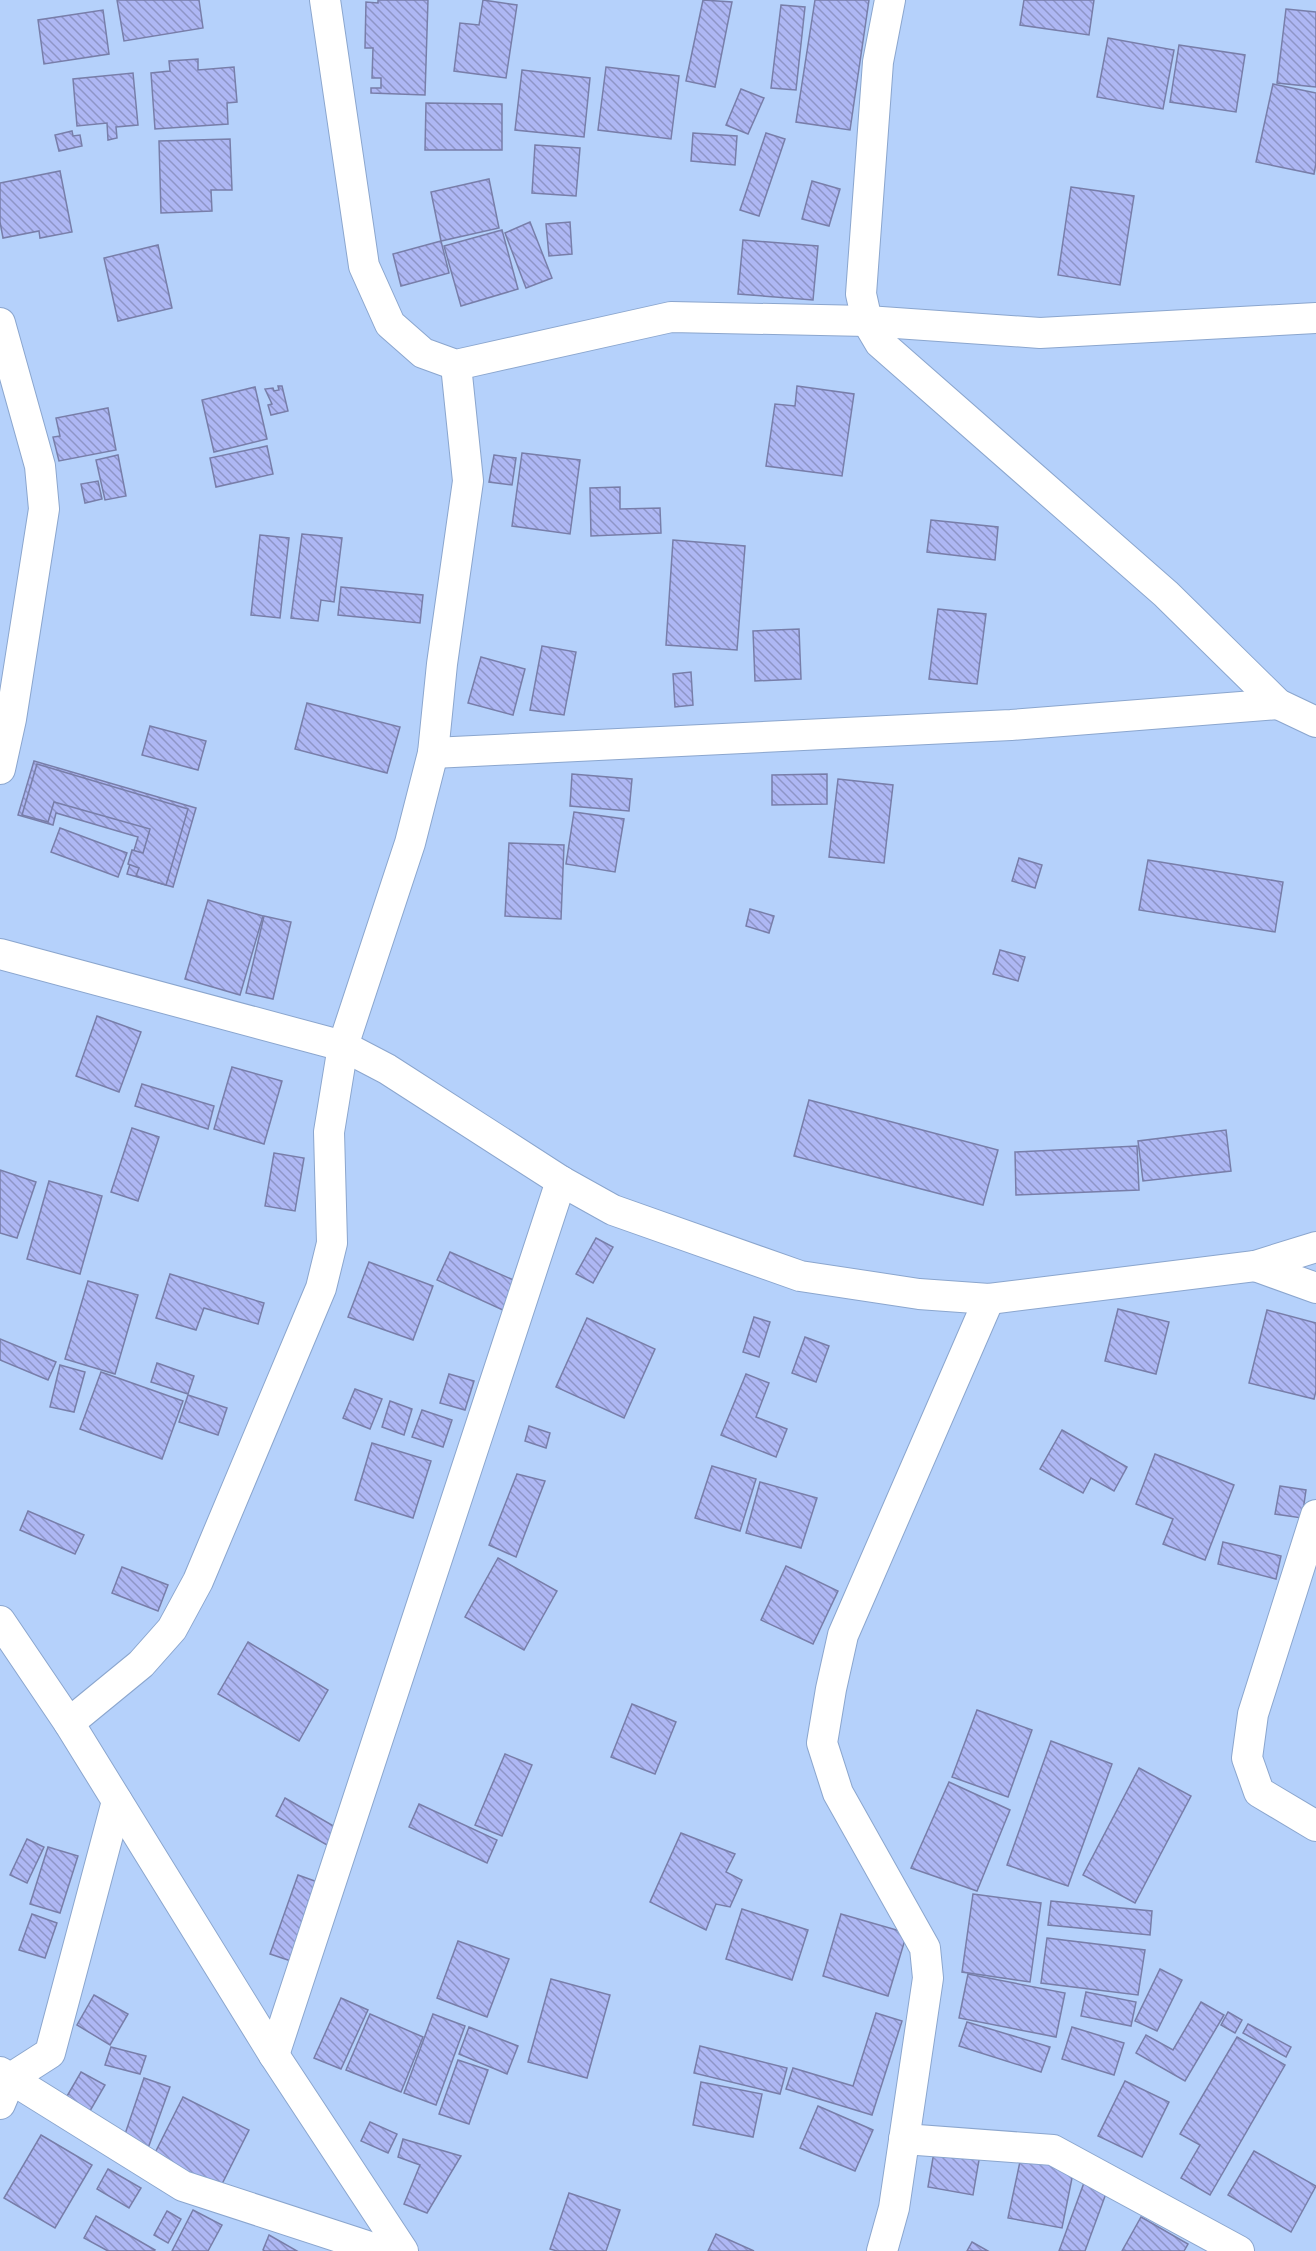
<svg xmlns="http://www.w3.org/2000/svg" width="1316" height="2251" font-family="Georgia,serif">
  <style>
    .building { fill: url(#building-back-hatch); stroke: #787ea9; stroke-width: 1.5 }
    .lines { fill: none; stroke-linecap: round; stroke-linejoin: round }
    .street-casing { stroke: #8ba6ce; stroke-width: 32 }
    .street { stroke: #fff; stroke-width: 30 }
  </style>
  <defs>
    <pattern id="building-back-hatch" width="6" height="6" patternUnits="userSpaceOnUse" patternTransform="scale(1.5)"><rect width="6" height="6" fill="#aeb7f4"/><path d="M-1 5l2 2M0 0l6 6M5-1l2 2" fill="none" stroke="#8e95c7"/></pattern>
  </defs>
  <rect width="100%" height="100%" fill="#b5d1fb"/>
  <g class="building">
    <polygon points="117,0 199,0 203,28 124,41"/>
    <polygon points="378,0 428,0 425,95 371,93 371,88 381,88 381,78 372,78 373,48 365,48 366,2 378,3"/>
    <polygon points="483,0 517,5 506,78 454,71 460,23 479,25"/>
    <polygon points="703,0 732,2 715,87 686,81"/>
    <polygon points="815,0 869,0 850,130 796,122"/>
    <polygon points="1024,0 1094,0 1089,35 1020,25"/>
    <polygon points="781,5 805,7 796,90 771,88"/>
    <polygon points="1286,9 1316,12 1316,87 1277,83"/>
    <polygon points="103,10 109,54 44,64 38,20"/>
    <polygon points="1108,38 1174,50 1163,109 1097,97"/>
    <polygon points="1179,45 1245,55 1236,112 1170,102"/>
    <polygon points="198,59 198,70 234,67 237,102 227,103 228,124 155,129 151,73 170,71 169,61"/>
    <polygon points="606,67 679,76 671,139 598,130"/>
    <polygon points="522,70 590,78 584,137 515,130"/>
    <polygon points="133,73 138,125 116,127 117,138 108,140 107,123 77,126 73,79"/>
    <polygon points="1273,84 1316,93 1316,163 1314,174 1256,162"/>
    <polygon points="741,89 764,98 748,134 726,125"/>
    <polygon points="426,103 502,104 502,150 425,150"/>
    <polygon points="72,131 73,136 80,135 82,146 59,151 55,135"/>
    <polygon points="693,133 737,136 735,165 691,161"/>
    <polygon points="766,133 785,139 759,216 740,210"/>
    <polygon points="230,139 232,190 211,190 212,211 161,213 159,141"/>
    <polygon points="535,145 580,148 576,196 532,193"/>
    <polygon points="60,171 72,232 40,238 39,231 3,238 0,222 0,183"/>
    <polygon points="489,179 499,228 441,241 431,192"/>
    <polygon points="812,181 840,189 829,226 802,219"/>
    <polygon points="1071,187 1134,196 1120,285 1058,275"/>
    <polygon points="530,222 552,278 526,288 505,233"/>
    <polygon points="570,222 572,254 549,256 546,224"/>
    <polygon points="502,230 518,289 461,306 444,246"/>
    <polygon points="743,240 818,246 813,300 738,294"/>
    <polygon points="441,241 449,273 401,286 393,254"/>
    <polygon points="158,245 172,308 118,321 104,258"/>
    <polygon points="278,386 282,386 288,411 271,415 268,405 272,404 265,389 273,388 274,391 279,390"/>
    <polygon points="797,386 854,394 842,476 766,466 775,404 795,406"/>
    <polygon points="255,387 267,439 214,452 202,400"/>
    <polygon points="108,408 116,450 59,461 53,437 60,436 56,418"/>
    <polygon points="267,446 273,474 216,487 210,458"/>
    <polygon points="522,453 580,460 570,534 512,526"/>
    <polygon points="118,455 126,496 105,500 96,460"/>
    <polygon points="494,455 516,458 512,485 489,482"/>
    <polygon points="98,481 102,499 85,503 81,484"/>
    <polygon points="620,487 620,509 660,508 661,533 591,536 590,488"/>
    <polygon points="931,520 998,527 995,560 927,552"/>
    <polygon points="302,534 342,538 334,602 321,600 318,621 291,618"/>
    <polygon points="260,535 289,538 280,618 251,615"/>
    <polygon points="673,540 745,546 737,650 666,645"/>
    <polygon points="341,587 423,595 420,623 338,615"/>
    <polygon points="938,609 986,614 977,684 929,679"/>
    <polygon points="799,629 801,679 755,681 753,631"/>
    <polygon points="542,646 576,652 564,715 530,710"/>
    <polygon points="481,657 525,669 513,715 468,703"/>
    <polygon points="691,672 693,705 675,707 673,674"/>
    <polygon points="307,703 400,727 387,773 295,749"/>
    <polygon points="150,726 206,741 198,770 142,755"/>
    <polygon points="34,761 196,808 173,887 127,874 138,837 56,813 53,825 18,815"/>
    <polygon points="37,764 188,809 166,885 136,876 139,868 128,864 132,850 143,853 150,829 54,802 48,822 22,815"/>
    <polygon points="572,774 632,779 629,811 570,806"/>
    <polygon points="827,774 827,804 772,805 772,775"/>
    <polygon points="838,779 893,785 884,863 829,857"/>
    <polygon points="574,812 624,819 615,872 566,864"/>
    <polygon points="60,828 127,853 118,877 51,852"/>
    <polygon points="509,843 564,845 561,919 505,916"/>
    <polygon points="1019,858 1042,865 1035,888 1012,881"/>
    <polygon points="1148,860 1283,882 1275,932 1139,910"/>
    <polygon points="208,900 263,916 240,995 185,979"/>
    <polygon points="750,909 774,916 769,933 746,926"/>
    <polygon points="264,916 291,922 273,999 246,993"/>
    <polygon points="1000,950 1025,957 1018,981 993,974"/>
    <polygon points="97,1016 141,1032 119,1092 76,1076"/>
    <polygon points="232,1067 282,1081 264,1144 214,1129"/>
    <polygon points="142,1084 214,1106 208,1129 135,1106"/>
    <polygon points="809,1100 998,1150 983,1205 794,1156"/>
    <polygon points="132,1128 159,1137 138,1201 111,1192"/>
    <polygon points="1226,1130 1231,1171 1143,1181 1138,1141"/>
    <polygon points="1137,1146 1139,1190 1016,1195 1015,1152"/>
    <polygon points="274,1153 304,1158 295,1211 265,1206"/>
    <polygon points="0,1170 36,1182 17,1238 0,1233"/>
    <polygon points="49,1181 102,1196 80,1274 27,1259"/>
    <polygon points="596,1238 613,1247 593,1283 576,1274"/>
    <polygon points="450,1252 518,1282 505,1311 437,1280"/>
    <polygon points="369,1262 433,1286 413,1340 348,1317"/>
    <polygon points="170,1274 264,1303 258,1324 204,1308 196,1330 156,1318"/>
    <polygon points="88,1281 138,1295 115,1374 65,1359"/>
    <polygon points="1118,1309 1169,1322 1156,1374 1105,1361"/>
    <polygon points="1267,1310 1316,1323 1316,1391 1314,1399 1249,1383"/>
    <polygon points="754,1317 770,1322 759,1357 743,1352"/>
    <polygon points="587,1318 655,1349 624,1418 556,1387"/>
    <polygon points="805,1337 829,1346 816,1382 792,1373"/>
    <polygon points="0,1339 56,1362 48,1380 0,1360"/>
    <polygon points="157,1363 194,1376 188,1394 151,1382"/>
    <polygon points="60,1365 85,1372 74,1412 50,1407"/>
    <polygon points="101,1372 183,1401 162,1459 80,1429"/>
    <polygon points="449,1374 474,1381 465,1410 440,1403"/>
    <polygon points="746,1374 769,1383 756,1417 787,1429 776,1457 721,1435"/>
    <polygon points="355,1389 382,1399 370,1429 343,1418"/>
    <polygon points="188,1395 227,1408 218,1435 179,1422"/>
    <polygon points="390,1401 412,1409 404,1435 382,1427"/>
    <polygon points="422,1410 452,1420 443,1447 412,1437"/>
    <polygon points="529,1426 550,1433 546,1448 525,1441"/>
    <polygon points="1062,1430 1127,1467 1114,1491 1091,1478 1083,1493 1040,1469"/>
    <polygon points="372,1443 431,1461 413,1518 355,1500"/>
    <polygon points="1155,1454 1234,1485 1205,1560 1163,1544 1173,1519 1136,1504"/>
    <polygon points="712,1466 756,1479 740,1531 695,1518"/>
    <polygon points="517,1474 545,1481 516,1557 489,1545"/>
    <polygon points="760,1482 817,1498 801,1548 746,1533"/>
    <polygon points="1280,1486 1306,1490 1302,1518 1275,1514"/>
    <polygon points="28,1511 84,1535 75,1554 20,1530"/>
    <polygon points="1223,1542 1281,1556 1276,1579 1218,1564"/>
    <polygon points="498,1558 557,1591 524,1650 465,1617"/>
    <polygon points="786,1566 838,1591 813,1644 761,1620"/>
    <polygon points="122,1567 168,1585 158,1611 112,1593"/>
    <polygon points="248,1642 328,1690 299,1741 218,1694"/>
    <polygon points="632,1704 676,1722 655,1774 611,1757"/>
    <polygon points="977,1710 1032,1730 1008,1797 952,1777"/>
    <polygon points="1051,1741 1112,1764 1068,1886 1007,1865"/>
    <polygon points="505,1754 532,1765 502,1836 475,1825"/>
    <polygon points="1139,1768 1191,1796 1135,1903 1083,1875"/>
    <polygon points="949,1782 1010,1810 977,1891 911,1868"/>
    <polygon points="285,1798 337,1828 327,1845 276,1816"/>
    <polygon points="419,1804 497,1840 487,1863 409,1827"/>
    <polygon points="681,1833 735,1854 726,1872 742,1880 730,1907 716,1904 706,1930 650,1902"/>
    <polygon points="27,1839 44,1847 27,1883 10,1875"/>
    <polygon points="48,1847 78,1856 60,1913 30,1904"/>
    <polygon points="298,1875 323,1884 294,1962 270,1954"/>
    <polygon points="973,1894 1041,1903 1030,1982 962,1972"/>
    <polygon points="1051,1901 1152,1911 1150,1935 1048,1925"/>
    <polygon points="742,1909 808,1930 792,1980 726,1959"/>
    <polygon points="32,1914 57,1923 45,1958 19,1950"/>
    <polygon points="841,1914 907,1933 888,1996 823,1976"/>
    <polygon points="1047,1938 1145,1950 1138,1995 1041,1983"/>
    <polygon points="458,1941 509,1959 487,2017 437,1998"/>
    <polygon points="1160,1969 1182,1980 1157,2031 1135,2021"/>
    <polygon points="968,1974 1065,1993 1056,2037 959,2018"/>
    <polygon points="551,1979 610,1995 587,2078 528,2062"/>
    <polygon points="1086,1992 1136,2002 1131,2026 1081,2016"/>
    <polygon points="94,1995 128,2014 110,2045 77,2025"/>
    <polygon points="341,1998 368,2010 341,2069 314,2058"/>
    <polygon points="1201,2002 1224,2015 1185,2081 1136,2053 1146,2035 1173,2050"/>
    <polygon points="1228,2012 1242,2020 1235,2033 1221,2025"/>
    <polygon points="876,2013 902,2021 872,2115 786,2089 793,2068 853,2086"/>
    <polygon points="370,2014 423,2037 401,2092 346,2070"/>
    <polygon points="433,2014 465,2026 436,2105 404,2093"/>
    <polygon points="967,2022 1050,2047 1041,2072 959,2046"/>
    <polygon points="1248,2024 1291,2047 1286,2057 1243,2033"/>
    <polygon points="469,2027 518,2046 507,2074 459,2054"/>
    <polygon points="1072,2027 1124,2043 1114,2075 1062,2059"/>
    <polygon points="1237,2037 1285,2065 1210,2195 1181,2178 1200,2145 1180,2134"/>
    <polygon points="700,2046 787,2068 780,2094 694,2073"/>
    <polygon points="111,2047 146,2056 140,2074 105,2065"/>
    <polygon points="458,2060 488,2070 469,2124 439,2114"/>
    <polygon points="81,2072 105,2085 83,2123 59,2110"/>
    <polygon points="144,2078 170,2087 147,2151 122,2143"/>
    <polygon points="1125,2081 1169,2102 1142,2157 1098,2136"/>
    <polygon points="701,2082 762,2094 753,2137 693,2125"/>
    <polygon points="183,2097 249,2130 220,2188 154,2155"/>
    <polygon points="818,2106 873,2130 855,2171 800,2148"/>
    <polygon points="370,2122 397,2134 388,2153 361,2141"/>
    <polygon points="41,2135 92,2165 55,2228 4,2198"/>
    <polygon points="403,2139 461,2156 427,2213 404,2204 420,2165 398,2157"/>
    <polygon points="935,2146 980,2154 973,2195 928,2187"/>
    <polygon points="1254,2151 1316,2186 1291,2232 1228,2195"/>
    <polygon points="1021,2157 1074,2168 1062,2228 1008,2218"/>
    <polygon points="108,2169 141,2188 129,2208 97,2189"/>
    <polygon points="1085,2180 1108,2188 1085,2251 1059,2251"/>
    <polygon points="569,2193 620,2210 606,2251 557,2251 550,2249"/>
    <polygon points="193,2210 222,2225 208,2251 172,2251"/>
    <polygon points="167,2211 181,2219 168,2243 154,2235"/>
    <polygon points="96,2216 155,2250 154,2251 108,2251 84,2238"/>
    <polygon points="1141,2217 1188,2244 1184,2251 1122,2251"/>
    <polygon points="716,2234 754,2251 708,2251"/>
    <polygon points="269,2235 297,2251 265,2251 263,2250"/>
    <polygon points="972,2242 988,2251 967,2251"/>
  </g>
  <g class="lines">
    <g class="street-casing">
      <g id="street">
        <polyline points="325,0 364,266 390,324 423,353 456,365 671,317 867,321 1040,333 1316,318"/>
        <polyline points="890,0 878,62 861,294 867,321 880,343 1166,594 1278,704 1316,722"/>
        <polyline points="0,323 40,466 44,509 11,719 0,769"/>
        <polyline points="433,753 1011,725 1278,704"/>
        <polyline points="0,954 343,1046 387,1069 561,1181 613,1210 800,1276 919,1294 989,1299 1255,1266 1316,1247"/>
        <polyline points="1255,1266 1316,1288"/>
        <polyline points="1316,1515 1253,1714 1247,1758 1259,1792 1316,1826"/>
        <polyline points="0,1621 69,1723 274,2055 403,2251"/>
        <polyline points="69,1723 141,1664 172,1629 198,1581 321,1288 332,1243 329,1132 343,1046 410,843 433,753 442,664 468,481 456,365"/>
        <polyline points="274,2055 561,1181"/>
        <polyline points="0,2072 183,2186 382,2251"/>
        <polyline points="0,2104 11,2078 50,2053 117,1801"/>
        <polyline points="904,2139 1053,2150 1239,2251"/>
        <polyline points="882,2251 894,2208 928,1978 925,1948 838,1793 822,1743 831,1689 843,1635 989,1299"/>
      </g>
    </g>
    <use href="#street" class="street"/>
  </g>
</svg>
